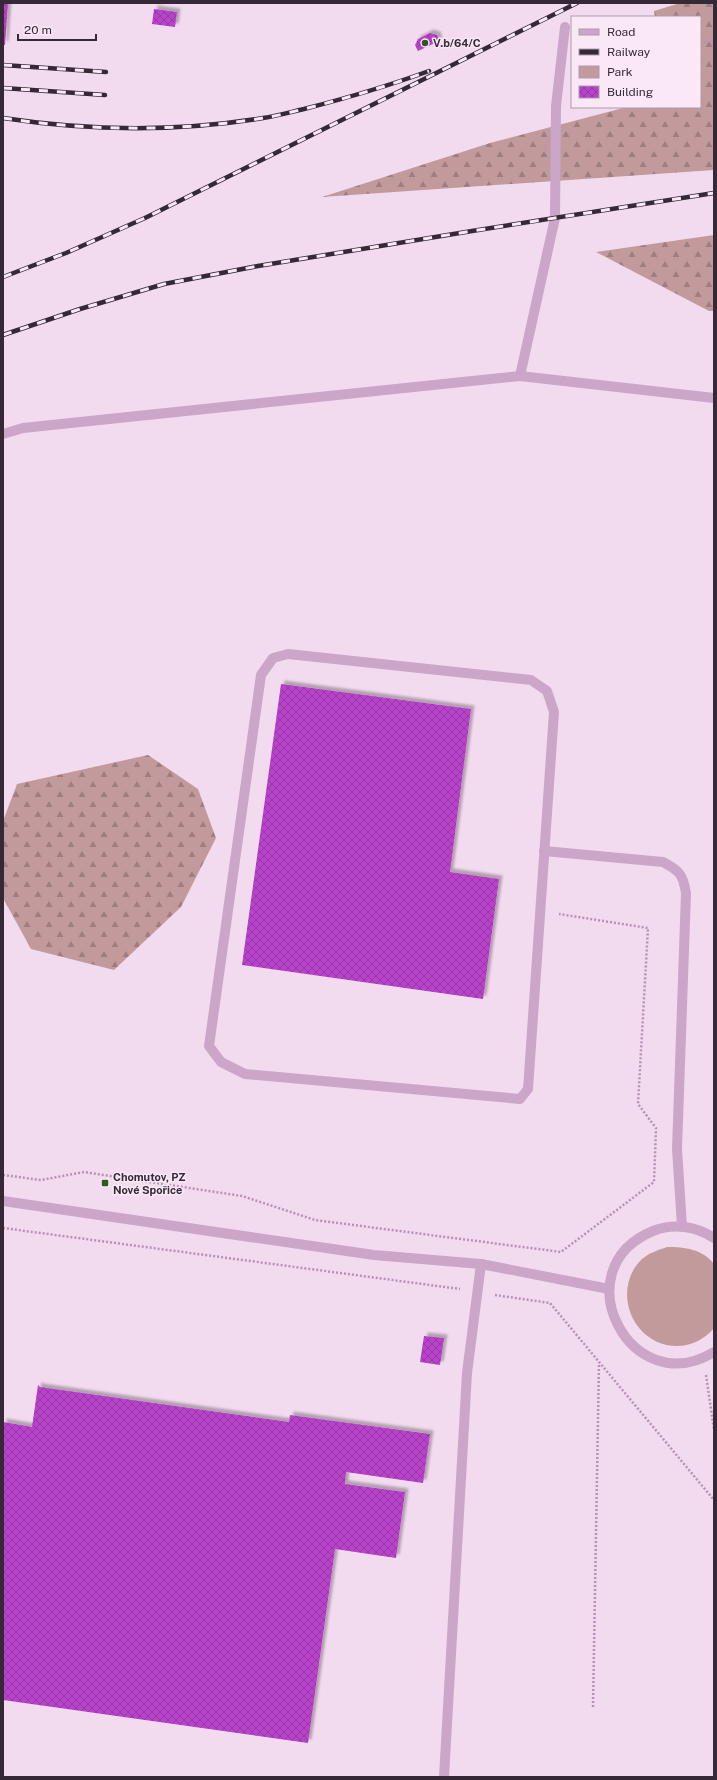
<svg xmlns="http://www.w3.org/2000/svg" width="717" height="1780" font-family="'Public Sans',sans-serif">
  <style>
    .green { fill: #c29a9c }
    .forest { fill: url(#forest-firs) }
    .building { fill: url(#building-cross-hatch); filter: url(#shadow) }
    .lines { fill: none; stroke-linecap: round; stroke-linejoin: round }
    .path { stroke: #b791b5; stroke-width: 2.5; stroke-dasharray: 2 2; stroke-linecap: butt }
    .service { stroke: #cba6c8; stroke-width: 10 }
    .minor { stroke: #cba6c8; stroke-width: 10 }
    .rail-casing { stroke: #362837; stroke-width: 4.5 }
    .rail { stroke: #fae8f7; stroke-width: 3; stroke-dasharray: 9; stroke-linecap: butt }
    .poi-dot { fill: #2f5a1c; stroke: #fae8f7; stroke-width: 1.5 }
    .labels { text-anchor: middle; stroke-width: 3; stroke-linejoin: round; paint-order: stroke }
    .poi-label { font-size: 11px; font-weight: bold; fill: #362837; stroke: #fae8f7; text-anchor: start }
  </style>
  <defs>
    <pattern id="forest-firs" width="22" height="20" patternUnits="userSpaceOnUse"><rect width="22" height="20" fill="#c29a9c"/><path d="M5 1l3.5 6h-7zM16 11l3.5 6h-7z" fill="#9e7e80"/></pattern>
    <pattern id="building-cross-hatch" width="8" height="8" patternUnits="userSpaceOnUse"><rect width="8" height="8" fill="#b842ca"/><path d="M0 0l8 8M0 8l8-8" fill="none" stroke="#9637a5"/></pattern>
    <filter id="shadow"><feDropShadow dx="3.5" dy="-3.5" stdDeviation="1" flood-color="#0004"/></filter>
  </defs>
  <rect width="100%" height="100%" fill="#f3dbef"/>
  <path class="green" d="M667,1247c18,0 35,2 47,17v64c-9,11 -23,18 -37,18 -44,0 -67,-56 -35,-87 7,-6 16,-9 25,-12z"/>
  <g class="forest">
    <polygon points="680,3 714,3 714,170 322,197 490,143 627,107 700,107 700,17 655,17 654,11"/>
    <polygon points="714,235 714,311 709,311 596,252"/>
    <polygon points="148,755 198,789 216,838 181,907 114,970 31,949 3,898 3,821 17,784"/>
  </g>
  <g class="building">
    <polygon points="3,3 8,3 5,45 3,44"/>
    <polygon points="154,9 177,12 175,27 152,24"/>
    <polygon points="430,33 437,35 439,41 418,51 415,45 418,39"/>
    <polygon points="281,684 471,709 450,872 499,879 483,999 242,965"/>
    <polygon points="424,1336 444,1338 440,1365 420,1362"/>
    <polygon points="38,1385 40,1387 289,1422 290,1415 430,1434 423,1483 346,1472 345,1484 405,1492 396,1558 335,1549 308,1743 3,1700 3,1422 32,1427"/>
  </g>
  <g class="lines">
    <g class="path">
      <polyline points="568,9 569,3"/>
      <polyline points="700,43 714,40"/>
      <polyline points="3,1175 41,1180 84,1172 242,1196 315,1220 561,1252 654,1182 656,1128 638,1104 648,928 559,914"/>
      <polyline points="3,1228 460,1289"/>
      <polyline points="495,1295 550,1303 714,1500"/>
      <polyline points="706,1375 714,1430"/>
      <polyline points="593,1707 599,1362"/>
    </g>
    <g class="service">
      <polygon points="288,654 531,680 547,691 554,712 528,1089 520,1099 245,1074 221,1062 209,1046 261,675 273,658"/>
      <path d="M544,851l119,11c17,9 20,13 23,31l-9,256 5,77"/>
      <polyline points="3,1201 374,1255 481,1264 609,1289"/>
      <path d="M714,1238c-18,-12 -41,-15 -61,-7 -92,38 -22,172 61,121"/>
      <polyline points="444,1777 467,1373 481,1264"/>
    </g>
    <g class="minor">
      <polyline points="520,376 555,218 556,106 565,27"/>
      <polyline points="3,434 23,428 520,376 714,398"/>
    </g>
    <g class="rail-casing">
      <g id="rail">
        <polyline points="3,65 106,72"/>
        <polyline points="3,88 105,95"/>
        <path d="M3,118c86,13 174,14 260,0 14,-2 28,-6 41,-9 43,-11 84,-23 125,-38"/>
        <polyline points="3,277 66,253 145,218 577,3"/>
        <polyline points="3,335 80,309 164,284 258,266 472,231 714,193"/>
      </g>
    </g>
    <use href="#rail" class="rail"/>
  </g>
  <g class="poi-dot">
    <circle cx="425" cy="43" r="4"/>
    <rect x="101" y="1179" width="8" height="8" rx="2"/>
  </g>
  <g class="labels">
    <g class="poi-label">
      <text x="433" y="47">V.b/64/C</text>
      <text x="113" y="1181">Chomutov, PZ<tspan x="113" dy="13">Nové Spořice</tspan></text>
    </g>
  </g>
  <rect width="717" height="1780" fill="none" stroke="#362837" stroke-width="8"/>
  <rect x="571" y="16" width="130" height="92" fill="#fae8f7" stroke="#ac9baa"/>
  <rect x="579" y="29" width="20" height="6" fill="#cba6c8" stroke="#ac9baa"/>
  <text x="607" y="36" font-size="12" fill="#362837">Road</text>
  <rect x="579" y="49" width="20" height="6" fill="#362837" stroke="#ac9baa"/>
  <text x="607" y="56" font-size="12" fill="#362837">Railway</text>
  <rect x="579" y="66" width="20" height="12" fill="#c29a9c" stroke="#ac9baa"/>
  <text x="607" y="76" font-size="12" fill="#362837">Park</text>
  <rect x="579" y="86" width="20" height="12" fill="url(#building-cross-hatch)" stroke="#ac9baa"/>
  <text x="607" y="96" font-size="12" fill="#362837">Building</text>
  <path d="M18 34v6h78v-6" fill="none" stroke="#362837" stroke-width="2"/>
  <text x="24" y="34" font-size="12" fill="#362837" stroke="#fae8f7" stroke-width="3" paint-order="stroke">20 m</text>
</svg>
